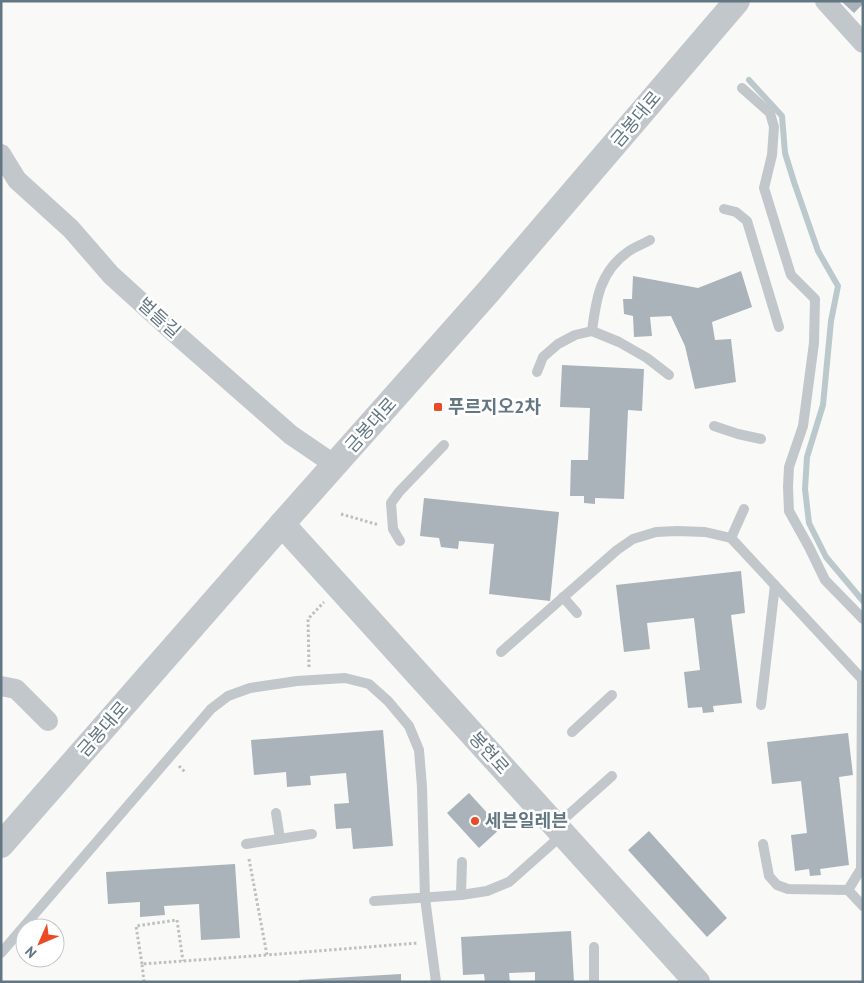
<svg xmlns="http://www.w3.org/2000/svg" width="864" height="983" font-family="'PT Sans','Noto Sans KR',sans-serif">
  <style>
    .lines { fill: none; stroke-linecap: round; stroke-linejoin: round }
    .stream { stroke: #bbc8cc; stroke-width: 6 }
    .building { fill: #a9b3b9 }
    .path { stroke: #bcc0c2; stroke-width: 3; stroke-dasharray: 2.5 2.5; stroke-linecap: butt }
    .service { stroke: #c2c7cb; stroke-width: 10 }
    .minor { stroke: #c2c7cb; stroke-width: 20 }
    .tertiary { stroke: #c2c7cb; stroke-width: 26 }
    .poi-dot { fill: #eb4a25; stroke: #fff; stroke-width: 2 }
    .labels { text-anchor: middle; stroke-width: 5; stroke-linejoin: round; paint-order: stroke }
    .street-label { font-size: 18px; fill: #637783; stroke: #fff }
    .poi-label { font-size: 18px; font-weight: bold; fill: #637783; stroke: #fff; text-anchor: start }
  </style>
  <rect width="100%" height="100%" fill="#f9f9f7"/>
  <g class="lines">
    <polyline class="stream" points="749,80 782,116 785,153 794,182 818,251 838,286 831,321 823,405 807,457 805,489 809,523 826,557 863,601"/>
  </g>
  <g class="building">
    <polygon points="841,1 863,1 863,4 854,13"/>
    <polygon points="741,271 752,307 712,322 715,340 731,339 736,382 695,389 685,346 671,316 650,317 652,336 634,337 633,316 624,314 623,299 632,299 633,276 698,288"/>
    <polygon points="562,365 644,369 642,411 628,410 624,499 595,498 595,504 584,503 584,496 570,496 571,460 588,460 590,408 560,407"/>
    <polygon points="424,498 559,512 550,601 489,594 494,544 459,541 458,549 441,547 439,538 420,536"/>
    <polygon points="741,571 745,613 731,615 742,703 713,706 714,712 703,713 702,707 688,708 684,672 700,670 694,618 647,623 650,649 624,652 616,585"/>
    <polygon points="383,730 393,846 353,849 351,828 336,829 334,804 349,803 346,773 310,776 311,785 287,787 286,772 254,775 251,740"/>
    <polygon points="848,733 853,775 839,777 849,865 820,869 821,875 810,876 809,869 795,871 791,835 807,833 801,781 772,784 767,742"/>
    <polygon points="469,793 501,828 479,848 447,813"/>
    <polygon points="649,831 727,918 707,937 628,850"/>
    <polygon points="235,864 240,938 201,940 199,904 164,906 165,915 140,917 140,902 108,904 106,872"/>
    <polygon points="571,931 574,982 535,982 535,972 509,973 510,982 485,982 484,974 463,975 461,937"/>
    <polygon points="401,974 401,982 299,982 299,980"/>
  </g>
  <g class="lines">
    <g class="path">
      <polyline points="341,514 379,525"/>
      <polyline points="309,667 308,619 324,602"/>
      <polyline points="179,766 185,772"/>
      <polyline points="249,859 267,955 418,943"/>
      <polyline points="142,964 136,926 177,920 183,961"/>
      <polyline points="144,982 142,964 267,955"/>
    </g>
    <g class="service">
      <polyline points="742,88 770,113 774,127 772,155 764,188 791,275 815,299 814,343 803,426 789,467 788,487 789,511 809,547 825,580 863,619"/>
      <polyline points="724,209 736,212 747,221 779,327"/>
      <path d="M592,331c4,-32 8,-60 37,-80 6,-4 14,-7 21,-11"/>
      <polyline points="537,372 543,357 558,344 575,335 592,331 619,342 647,358 669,375"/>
      <polyline points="714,426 738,434 761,439"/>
      <polyline points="731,538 744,509"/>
      <polyline points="400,541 393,529 391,503 399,492 444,445"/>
      <polyline points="563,597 577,613"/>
      <polyline points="501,652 617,550 633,539 656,532 677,531 705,532 731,538 863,680"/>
      <polyline points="862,680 861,869 863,869"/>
      <polyline points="761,705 775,585"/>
      <polyline points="572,732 612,695"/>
      <polyline points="276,813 280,839"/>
      <polyline points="557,825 612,776"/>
      <polyline points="246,844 312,834"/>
      <polyline points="763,844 769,876 777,885 788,889 848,890 863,906"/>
      <polyline points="848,890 861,869"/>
      <polyline points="461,895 462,862"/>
      <polyline points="374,901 461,895 487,891 509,882 562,835"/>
      <polyline points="594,947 594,982"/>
      <polyline points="1,953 211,709 228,696 250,688 297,681 345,678 369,684 388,701 409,726 419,750 422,787 425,898 436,982"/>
    </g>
    <g class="minor">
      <polyline points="825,1 863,43"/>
      <polyline points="1,154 17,180 71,229 111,275 176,334 291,435 335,465"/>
      <polyline points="1,686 16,689 48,721"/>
    </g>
    <g class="tertiary">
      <polyline points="282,524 697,982"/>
      <polyline points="1,845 282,524 488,292 737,1"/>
    </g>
  </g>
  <g class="poi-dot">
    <rect x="433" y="402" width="10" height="10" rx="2.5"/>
    <circle cx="475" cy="821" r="5"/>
  </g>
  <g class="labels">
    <g class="street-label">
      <text transform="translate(636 119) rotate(-50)" y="6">금봉대로</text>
      <text transform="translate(159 318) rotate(42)" y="6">벌들길</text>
      <text transform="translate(371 425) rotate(-48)" y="6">금봉대로</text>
      <text transform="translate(103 729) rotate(-49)" y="6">금봉대로</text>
      <text transform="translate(489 753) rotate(48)" y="6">봉현로</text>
    </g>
    <g class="poi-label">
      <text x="448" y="413">푸르지오2차</text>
      <text x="485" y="827">세븐일레븐</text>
    </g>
  </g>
  <rect width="864" height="983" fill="none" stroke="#637783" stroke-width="5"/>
  <g transform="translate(40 943) rotate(225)"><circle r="24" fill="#ffffff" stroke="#c1c9cd"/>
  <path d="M0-4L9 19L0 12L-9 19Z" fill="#eb4a25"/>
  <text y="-8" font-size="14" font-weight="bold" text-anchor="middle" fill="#637783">N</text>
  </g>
</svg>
